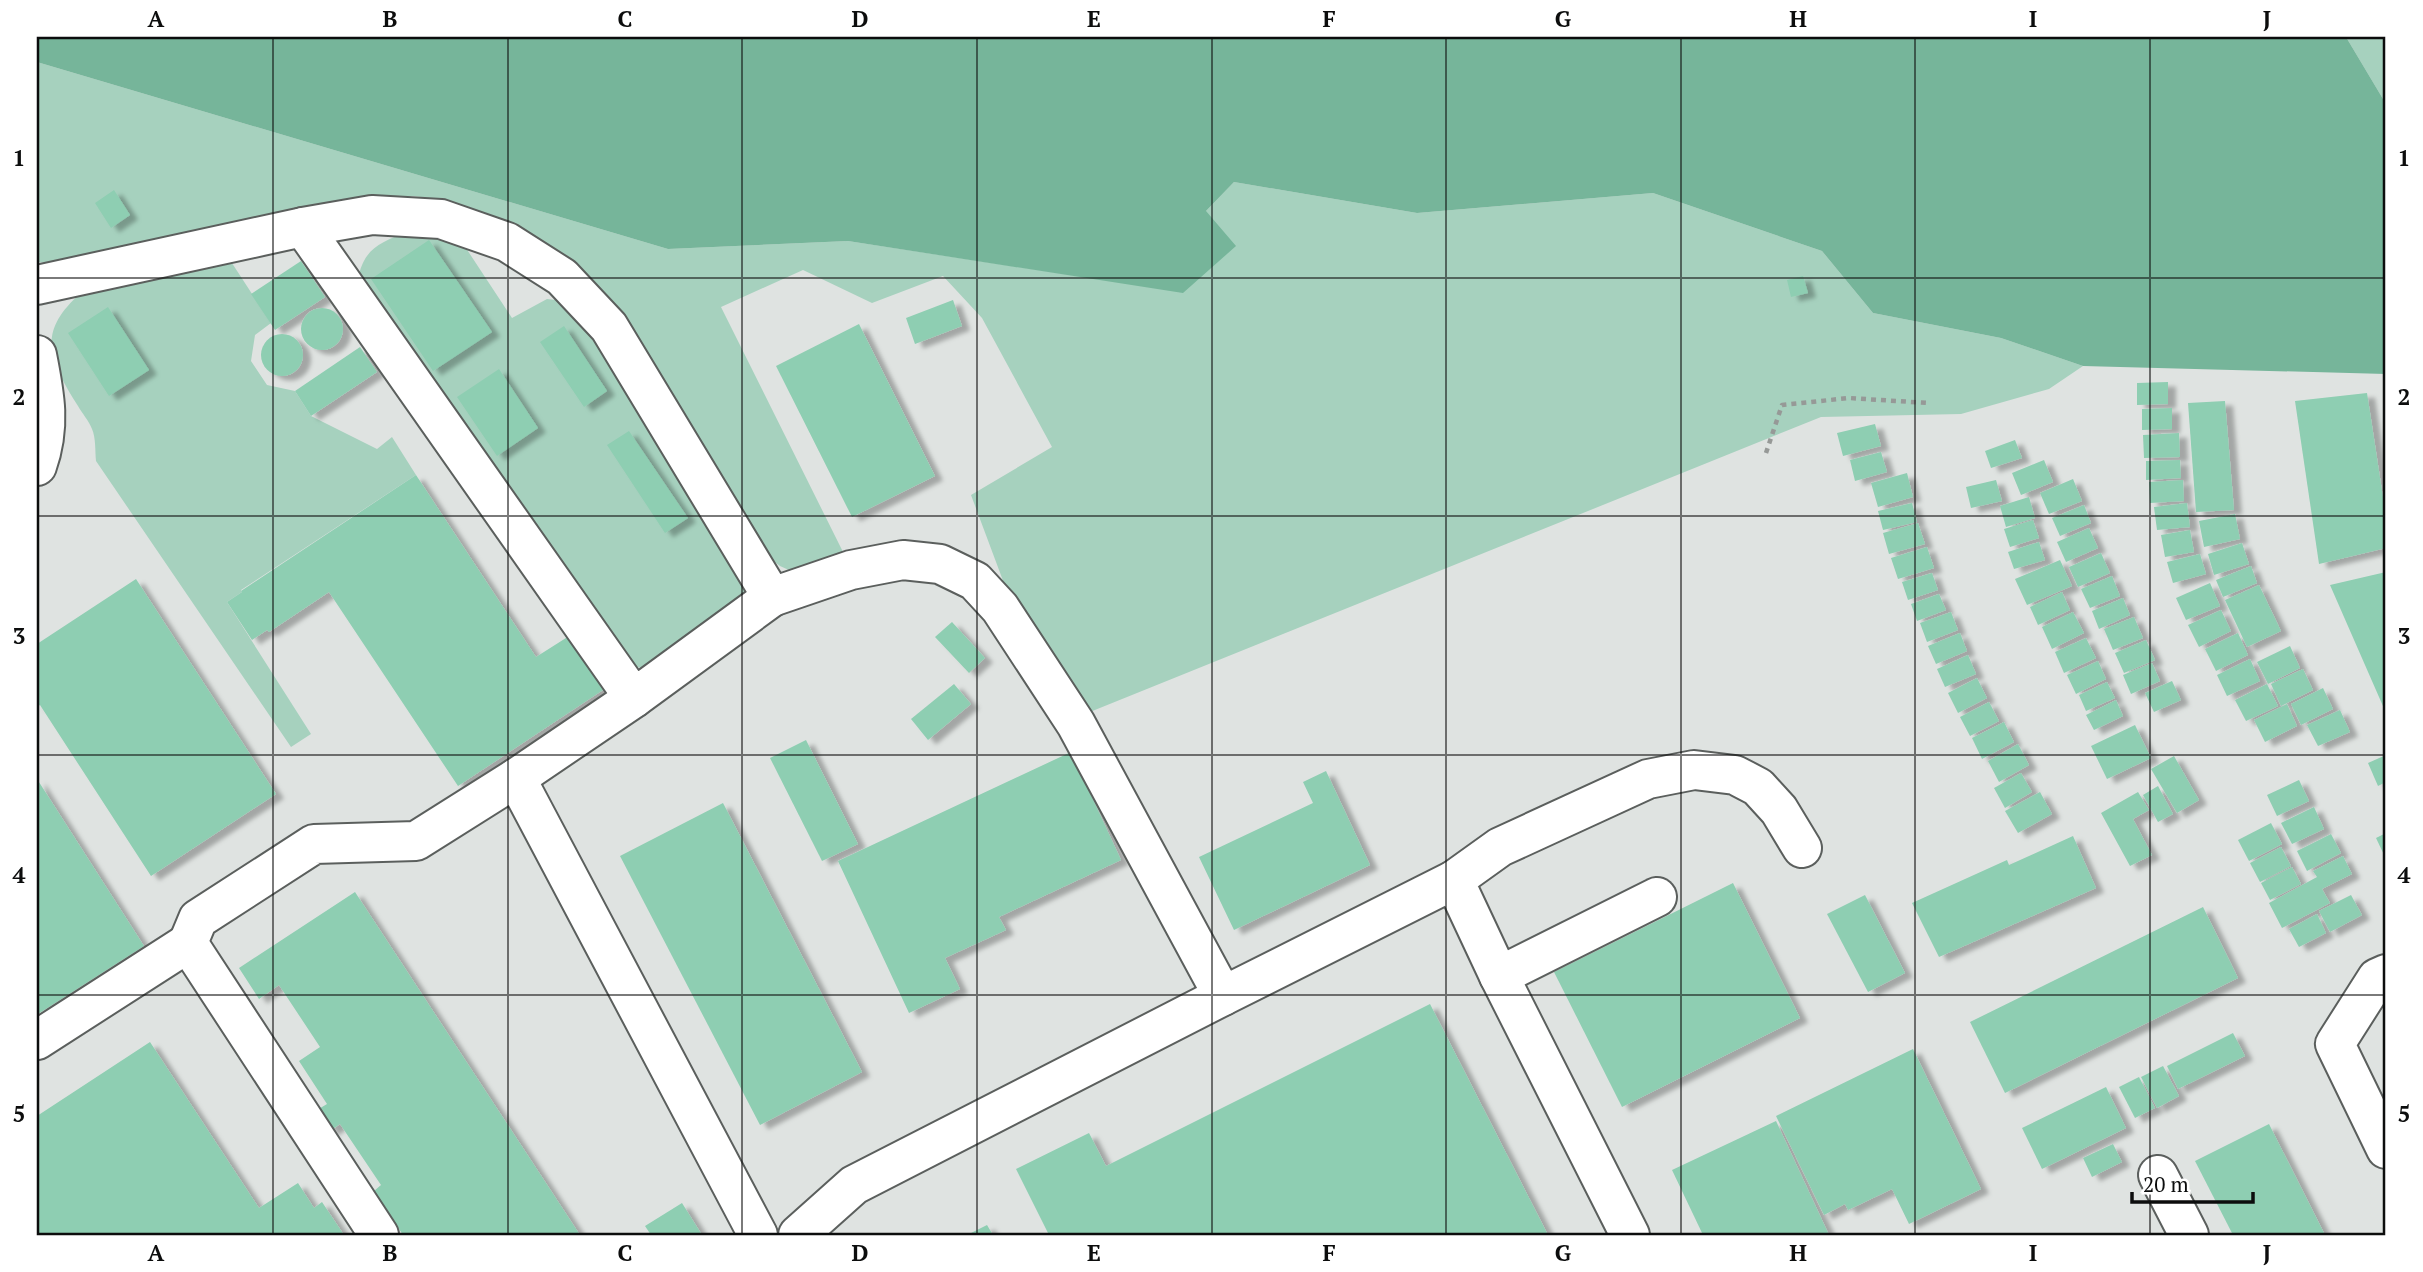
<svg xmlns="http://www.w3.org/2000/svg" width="2423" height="1272" font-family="'PT Serif',serif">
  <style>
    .green { fill: #a6d1be }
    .forest { fill: #76b59a }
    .building { fill: #8eceb2; filter: url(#shadow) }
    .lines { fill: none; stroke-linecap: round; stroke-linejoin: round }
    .minor-casing { stroke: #5b5f5d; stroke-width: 42 }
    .path { stroke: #969997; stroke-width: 4.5; stroke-dasharray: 5 5; stroke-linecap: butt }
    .minor { stroke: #fff; stroke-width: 38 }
    .grid { fill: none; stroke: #0c0d0d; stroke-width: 2; stroke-opacity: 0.55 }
    .neatline { fill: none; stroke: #0c0d0d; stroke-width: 2.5 }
    .grid-label { font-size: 23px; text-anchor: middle; font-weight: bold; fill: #0c0d0d }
  </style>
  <defs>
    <filter id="shadow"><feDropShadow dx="8" dy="4.5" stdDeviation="2" flood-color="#0004"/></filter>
  </defs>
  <rect width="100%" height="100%" fill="#dfe3e1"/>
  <g class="green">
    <polygon points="2346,37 2386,37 2386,104"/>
    <path d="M37,62l631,187 180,-8 335,51 23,-81 28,-29 183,31 236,-20 169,58 51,62 128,25 82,28 -34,23 -88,25 -140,3 -741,299 -72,-122 -37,-99 81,-48 -70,-129 -39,-42 -71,27 -69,-33 -82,37 126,253 -56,11 -11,-5 -12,-9 -253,-331c-36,-15 -64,-27 -103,-30l-338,69 -37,-3z"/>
    <path d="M407,232l53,7 52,79 35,-19 17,2 32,34 156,259 -101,75 -15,-2 -18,-15 -259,-378c7,-27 23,-32 48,-42z"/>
    <path d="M228,257l43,66 -16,12 -4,26 16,24 28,6 16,25 66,33 15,-12 24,38 -175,115 1,2 -15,10 84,132 -20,13 -195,-286c-1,-10 0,-23 -4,-32 -3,-8 -10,-16 -14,-23 -28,-45 -43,-73 3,-113z"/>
  </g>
  <polygon class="forest" points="37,37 2346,37 2386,104 2386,374 2083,366 2001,338 1873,313 1822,251 1653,193 1417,213 1234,182 1206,211 1236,246 1183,293 848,241 668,249 37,62"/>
  <g class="building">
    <polygon points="114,190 130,215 111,228 95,203"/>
    <polygon points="429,240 492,332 433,371 371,279"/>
    <polygon points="301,261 325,297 275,330 251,294"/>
    <polygon points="1803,276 1808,293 1791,297 1787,280"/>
    <polygon points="953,300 962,326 915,344 906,318"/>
    <polygon points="108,307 149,370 109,396 68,333"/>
    <circle cx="322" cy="329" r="21"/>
    <polygon points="859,324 935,476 852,517 776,366"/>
    <polygon points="564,326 607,391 584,407 540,342"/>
    <circle cx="282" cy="355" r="21"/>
    <polygon points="360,347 377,372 311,416 295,391"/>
    <polygon points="499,369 538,428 497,456 457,397"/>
    <polygon points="2168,382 2168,404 2137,405 2137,383"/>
    <polygon points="2367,393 2386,517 2386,548 2319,564 2295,401"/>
    <polygon points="2225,401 2234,510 2196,512 2188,403"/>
    <polygon points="2172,408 2172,429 2142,430 2142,409"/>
    <polygon points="1875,424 1881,446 1843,456 1837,433"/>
    <polygon points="629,431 688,518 665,533 607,445"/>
    <polygon points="2179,433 2180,457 2144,458 2143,435"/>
    <polygon points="2015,440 2022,458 1991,468 1985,451"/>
    <polygon points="1881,452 1887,472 1855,481 1850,460"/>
    <polygon points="2044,460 2053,482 2021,495 2012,473"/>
    <polygon points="2180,460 2181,478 2146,480 2146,461"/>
    <polygon points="1907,473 1913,497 1878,507 1871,483"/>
    <polygon points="416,475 536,657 577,631 612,684 458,786 329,592 269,632 267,630 252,640 227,602 242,592 241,591"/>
    <polygon points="2073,479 2082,501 2049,514 2040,493"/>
    <polygon points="1996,480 2002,501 1971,508 1966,487"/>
    <polygon points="2183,480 2184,501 2150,503 2149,482"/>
    <polygon points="2029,497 2035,518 2006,527 2000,506"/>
    <polygon points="1912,503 1917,522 1883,530 1878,511"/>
    <polygon points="2187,503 2190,527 2157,530 2154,507"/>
    <polygon points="2084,505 2091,523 2060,536 2052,518"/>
    <polygon points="2235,514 2240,539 2204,547 2199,521"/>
    <polygon points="2033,520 2039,538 2010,547 2004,529"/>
    <polygon points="1918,523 1925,544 1889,554 1883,533"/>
    <polygon points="2089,528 2098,548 2066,562 2057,542"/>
    <polygon points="2190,530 2194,552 2165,557 2161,535"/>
    <polygon points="2039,542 2045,560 2014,569 2008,552"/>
    <polygon points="2242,543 2249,564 2214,575 2208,554"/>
    <polygon points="1927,547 1934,568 1898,579 1891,558"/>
    <polygon points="2101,553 2110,573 2078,587 2069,567"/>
    <polygon points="2200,554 2206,574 2173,583 2167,562"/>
    <polygon points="2060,560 2072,586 2027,605 2015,579"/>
    <polygon points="2251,566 2257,583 2223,597 2216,580"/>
    <polygon points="2386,572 2386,713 2330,585"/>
    <polygon points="1932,573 1938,590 1908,600 1902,582"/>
    <polygon points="2112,576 2120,596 2090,608 2081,589"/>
    <polygon points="136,579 276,794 151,876 40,705 37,707 37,644"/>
    <polygon points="2210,583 2220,606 2186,620 2176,598"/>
    <polygon points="2259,585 2281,631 2247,647 2225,600"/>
    <polygon points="2062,592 2070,610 2038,625 2030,607"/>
    <polygon points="1939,594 1946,610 1917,621 1911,604"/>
    <polygon points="2123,598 2130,615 2099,629 2092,611"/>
    <polygon points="2221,610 2231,631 2199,647 2188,625"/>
    <polygon points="1951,612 1958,630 1927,642 1920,623"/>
    <polygon points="2073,612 2084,633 2052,649 2042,627"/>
    <polygon points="2134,617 2143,638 2113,650 2104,629"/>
    <polygon points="952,622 985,658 969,673 935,637"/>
    <polygon points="1960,633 1967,651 1936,664 1928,646"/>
    <polygon points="2238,633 2248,655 2216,671 2205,649"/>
    <polygon points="2086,638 2096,658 2064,673 2055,652"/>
    <polygon points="2146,640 2155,660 2124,673 2115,653"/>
    <polygon points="2290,646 2300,668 2268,684 2257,662"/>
    <polygon points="1968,655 1976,674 1945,687 1937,669"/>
    <polygon points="2250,659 2260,681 2227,696 2217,675"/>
    <polygon points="2098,661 2106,679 2076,694 2067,675"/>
    <polygon points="2152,663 2160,681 2131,694 2123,675"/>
    <polygon points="2303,669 2313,690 2281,706 2271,684"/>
    <polygon points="1977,678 1987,698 1958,713 1948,693"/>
    <polygon points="2172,681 2181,700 2154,712 2145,693"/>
    <polygon points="2107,682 2115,698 2086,711 2079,695"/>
    <polygon points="954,684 971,704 928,740 911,719"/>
    <polygon points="2267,684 2278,706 2246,721 2235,700"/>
    <polygon points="2323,688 2333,709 2301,725 2291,704"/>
    <polygon points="2116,700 2123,716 2094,730 2086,715"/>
    <polygon points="1989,702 1999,721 1970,736 1960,717"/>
    <polygon points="2287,704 2297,726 2265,742 2254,720"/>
    <polygon points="2340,710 2350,732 2318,746 2307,725"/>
    <polygon points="2004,722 2014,742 1982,759 1972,738"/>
    <polygon points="2135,725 2151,758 2107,779 2091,746"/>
    <polygon points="806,740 858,844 822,861 770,758"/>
    <polygon points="2018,744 2029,765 1999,782 1988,761"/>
    <polygon points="1071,752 1121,860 999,917 1006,930 945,958 960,989 909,1013 838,861"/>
    <polygon points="2386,755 2386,782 2378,786 2368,763"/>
    <polygon points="2174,756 2199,800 2177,813 2151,769"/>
    <polygon points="1326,771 1370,865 1234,930 1199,857 1313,803 1303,782"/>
    <polygon points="2021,773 2032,792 2005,808 1994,788"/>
    <polygon points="37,779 144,946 38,1014 37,1012"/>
    <polygon points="2299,780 2309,801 2277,816 2267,795"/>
    <polygon points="2158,786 2173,814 2158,822 2143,795"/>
    <polygon points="2040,792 2052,814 2018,833 2005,811"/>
    <polygon points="2138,792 2149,810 2133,819 2152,855 2130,866 2101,813"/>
    <polygon points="723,803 862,1072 760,1125 620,856"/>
    <polygon points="2314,807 2324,829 2292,844 2281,823"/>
    <polygon points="2271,823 2282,844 2249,861 2238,840"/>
    <polygon points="2386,833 2386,859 2376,838"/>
    <polygon points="2331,834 2341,853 2307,871 2297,851"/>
    <polygon points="2073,836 2096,888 1939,957 1912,903 2007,860 2009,865"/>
    <polygon points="2281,847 2291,866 2260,882 2250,863"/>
    <polygon points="2343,856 2352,874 2322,889 2330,903 2282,928 2269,903 2317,877 2313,871"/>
    <polygon points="2292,867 2301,884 2270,900 2261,883"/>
    <polygon points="1733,883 1800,1018 1622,1107 1554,972"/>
    <polygon points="355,892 580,1235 403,1235 374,1191 381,1185 340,1124 330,1131 317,1110 327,1104 299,1061 320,1047 279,985 259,999 239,968"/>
    <polygon points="1865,895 1905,973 1868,992 1827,914"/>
    <polygon points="2351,895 2362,915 2330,932 2319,911"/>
    <polygon points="2203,907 2238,978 2005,1093 1970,1022"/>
    <polygon points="2317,914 2326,933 2299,947 2289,929"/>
    <polygon points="1430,1004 1548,1235 1049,1235 1016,1169 1089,1133 1106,1166"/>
    <polygon points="2233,1033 2245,1056 2178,1089 2167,1066"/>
    <polygon points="150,1042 259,1208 298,1183 314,1208 322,1202 344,1235 40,1235 37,1231 37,1116"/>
    <polygon points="1913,1049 1981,1189 1909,1224 1892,1189 1848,1210 1845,1204 1824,1215 1776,1116"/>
    <polygon points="2163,1066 2179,1096 2157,1108 2141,1077"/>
    <polygon points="2139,1077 2155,1108 2135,1118 2119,1087"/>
    <polygon points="2106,1087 2126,1128 2042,1169 2022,1128"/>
    <polygon points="1776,1121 1829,1235 1703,1235 1672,1170"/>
    <polygon points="2269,1124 2325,1235 2233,1235 2195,1161"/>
    <polygon points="2113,1144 2122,1162 2092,1177 2083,1158"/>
    <polygon points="682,1203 702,1235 651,1235 645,1226"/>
    <polygon points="987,1225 993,1235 967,1235"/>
  </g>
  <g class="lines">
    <g class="minor-casing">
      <g id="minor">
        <polyline points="303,227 634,698 772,597"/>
        <polyline points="37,285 303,227 372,215 441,219 507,242 562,277 609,327 772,597 851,570 903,560 940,564 975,581 1000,608 1076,724 1223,996 1454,880"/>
        <path d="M37,355c8,40 14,72 0,111"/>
        <polyline points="516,778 758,1235"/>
        <polyline points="2386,974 2377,978 2335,1044 2386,1149"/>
        <polyline points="1499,976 1657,897"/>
        <polyline points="37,1040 188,943"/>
        <polyline points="2158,1175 2189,1235"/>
        <polyline points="379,1235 188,943 198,919 314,844 416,841 516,778 634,698"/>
        <polyline points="798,1235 854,1185 1223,996"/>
        <polyline points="1630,1235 1499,976 1454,880 1500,847 1648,779 1694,770 1735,775 1758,787 1779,810 1802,848"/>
      </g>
    </g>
    <polyline class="path" points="1766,453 1782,405 1849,398 1928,403"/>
    <use href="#minor" class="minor"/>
  </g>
  <path class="grid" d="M273,37v1198M508,37v1198M742,37v1198M977,37v1198M1212,37v1198M1446,37v1198M1681,37v1198M1915,37v1198M2150,37v1198M37,278h2349M37,516h2349M37,755h2349M37,995h2349"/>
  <rect width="2423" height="1272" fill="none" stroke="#ffffff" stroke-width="77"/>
  <path d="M2132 1192v10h121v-10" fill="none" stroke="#0c0d0d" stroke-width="3.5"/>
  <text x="2143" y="1192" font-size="21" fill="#0c0d0d" stroke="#ffffff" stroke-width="5" paint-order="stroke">20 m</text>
  <rect x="38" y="38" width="2346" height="1196" class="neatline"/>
  <g class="grid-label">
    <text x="156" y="27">A</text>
    <text x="390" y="27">B</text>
    <text x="625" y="27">C</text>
    <text x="860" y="27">D</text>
    <text x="1094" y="27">E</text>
    <text x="1329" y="27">F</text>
    <text x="1563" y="27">G</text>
    <text x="1798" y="27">H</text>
    <text x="2033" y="27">I</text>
    <text x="2267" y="27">J</text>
    <text x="19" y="166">1</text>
    <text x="2404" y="166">1</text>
    <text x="19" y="405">2</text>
    <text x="2404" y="405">2</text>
    <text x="19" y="644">3</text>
    <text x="2404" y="644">3</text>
    <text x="19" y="883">4</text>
    <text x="2404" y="883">4</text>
    <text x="19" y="1122">5</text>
    <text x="2404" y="1122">5</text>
    <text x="156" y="1261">A</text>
    <text x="390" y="1261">B</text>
    <text x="625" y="1261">C</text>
    <text x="860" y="1261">D</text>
    <text x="1094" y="1261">E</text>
    <text x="1329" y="1261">F</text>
    <text x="1563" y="1261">G</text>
    <text x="1798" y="1261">H</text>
    <text x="2033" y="1261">I</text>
    <text x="2267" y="1261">J</text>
  </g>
</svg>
